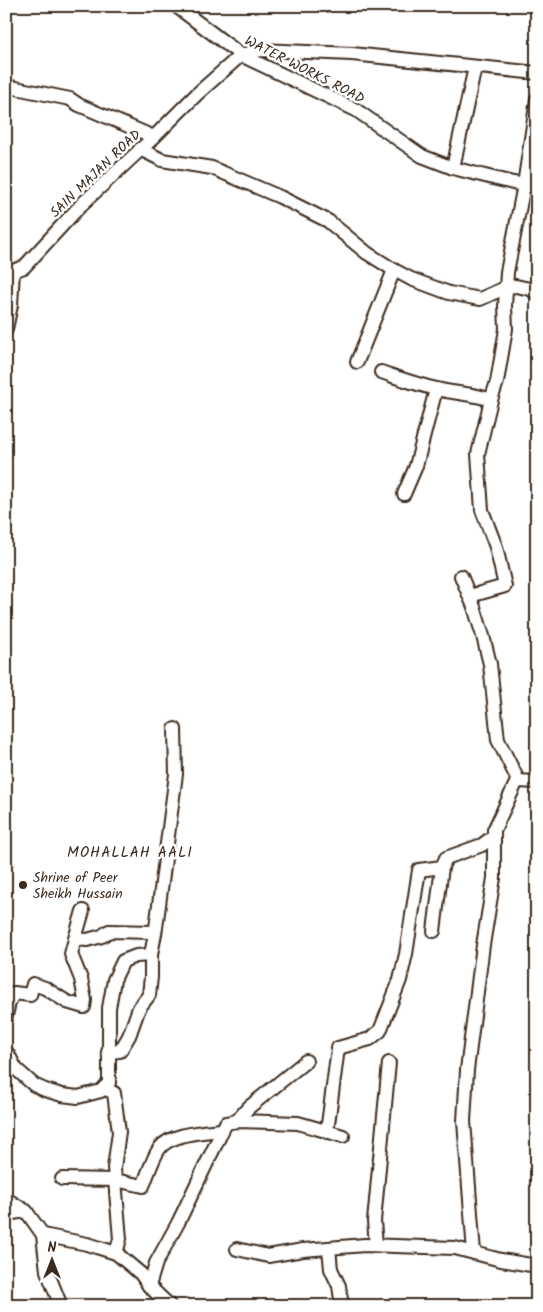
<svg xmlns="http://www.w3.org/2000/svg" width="543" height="1312" font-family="Kalam,sans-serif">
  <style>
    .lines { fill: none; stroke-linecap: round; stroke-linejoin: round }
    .minor-casing { stroke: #3b2a1e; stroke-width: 16 }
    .minor { stroke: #fff; stroke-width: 12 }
    .poi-dot { fill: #3b2a1e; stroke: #fff; stroke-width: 2 }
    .labels { text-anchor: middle; stroke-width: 5; stroke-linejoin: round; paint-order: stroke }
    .street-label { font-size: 14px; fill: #3b2a1e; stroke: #fff }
    .poi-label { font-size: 14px; fill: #3b2a1e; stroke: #fff; text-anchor: start }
    .neighbourhood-label { font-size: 15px; letter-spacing: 1px; fill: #3b2a1e; stroke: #fff }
  </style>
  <rect width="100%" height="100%" fill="#fff"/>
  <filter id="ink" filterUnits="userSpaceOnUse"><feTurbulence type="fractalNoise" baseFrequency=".02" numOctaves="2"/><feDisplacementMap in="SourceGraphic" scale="10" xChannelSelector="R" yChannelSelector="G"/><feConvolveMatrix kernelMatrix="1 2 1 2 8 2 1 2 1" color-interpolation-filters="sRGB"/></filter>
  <g filter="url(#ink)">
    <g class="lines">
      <g class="minor-casing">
        <g id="minor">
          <polyline points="176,6 241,55 356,110 422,156 453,168 513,183 537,187"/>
          <polyline points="6,86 70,99 79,105 154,137"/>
          <polyline points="140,149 162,160 212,168 280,197 328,221 367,253 394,270 411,279 449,293 480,299 507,287 516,286 530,289 537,293"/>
          <polyline points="453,168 475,67"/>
          <polyline points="6,329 11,305 13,271 24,267 80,206 154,137 197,94 241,55 261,50 352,54 537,73"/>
          <polyline points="357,362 394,270"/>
          <path d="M381,372c18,6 37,13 56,17 18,5 37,4 54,11"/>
          <polyline points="404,494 416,466 436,389"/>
          <polyline points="461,576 474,607 483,636 490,664 498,740 516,776 517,781 494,830 494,878 483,945 467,1070 464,1121 474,1253"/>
          <polyline points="470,596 505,586 496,547 482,510 478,454 491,400 497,382 506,329 505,306 507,272 524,185 537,99"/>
          <polyline points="517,781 537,782"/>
          <polyline points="83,911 75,939 87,940 102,936 109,931 155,932"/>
          <polyline points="434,931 442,867"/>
          <polyline points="6,1016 9,1002 14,993 30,995 33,984 45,988 67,1002 84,1007 85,1000 81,979 71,954 75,939"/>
          <polyline points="6,1052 8,1054 16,1069 34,1085 45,1090 62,1095 78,1097 101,1091 109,1083 109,1008 114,980 123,961 136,956 151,955"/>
          <polyline points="108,1052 120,1051 129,1036 139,1008 149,995 151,977 151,955 156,928 176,774 175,729"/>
          <polyline points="104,1088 114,1093 119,1132 114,1168 120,1239 116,1253"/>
          <polyline points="237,1121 248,1108 306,1061"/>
          <polyline points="327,1132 338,1048 370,1039 380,1031 400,980 406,954 419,870 442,867 446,858 482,845 494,836"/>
          <path d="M62,1179l53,1 28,6c5,-12 9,-26 16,-37 11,-16 46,-17 63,-19"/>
          <polyline points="6,1196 8,1200 26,1211 43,1235 47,1271 61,1306"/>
          <polyline points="6,1214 26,1211"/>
          <polyline points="43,1235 87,1244 116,1253 141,1274 149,1286 170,1306"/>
          <polyline points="376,1245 374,1221 389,1063"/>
          <polyline points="329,1248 331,1269 339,1286 342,1306"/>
          <polyline points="237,1249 268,1256 303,1250 365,1245 455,1248 501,1260 537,1266"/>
          <polyline points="149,1286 156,1263 178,1223 226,1123 237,1121 298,1123 343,1136"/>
        </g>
      </g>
      <use href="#minor" class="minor"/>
    </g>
  </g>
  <circle class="poi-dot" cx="23" cy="885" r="5"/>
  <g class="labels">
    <g class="street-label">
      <text transform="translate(305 69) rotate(27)" y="5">WATER WORKS ROAD</text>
      <text transform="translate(95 173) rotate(-44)" y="5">SAIN MAJAN ROAD</text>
    </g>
    <g class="poi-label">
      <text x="33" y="882">Shrine of Peer<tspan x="33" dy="16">Sheikh Hussain</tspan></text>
    </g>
    <g class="neighbourhood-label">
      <text x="130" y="857">MOHALLAH AALI</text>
    </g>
  </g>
  <rect width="543" height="1312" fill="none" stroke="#fff" stroke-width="25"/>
  <rect x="12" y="12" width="518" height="1287" fill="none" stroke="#3b2a1e" stroke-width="2" filter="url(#ink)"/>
  <g transform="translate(52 1260)" stroke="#ffffff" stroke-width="4" paint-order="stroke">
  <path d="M0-4L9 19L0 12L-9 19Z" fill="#3b2a1e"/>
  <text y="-8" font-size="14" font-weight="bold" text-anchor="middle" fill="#3b2a1e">N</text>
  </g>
</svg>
